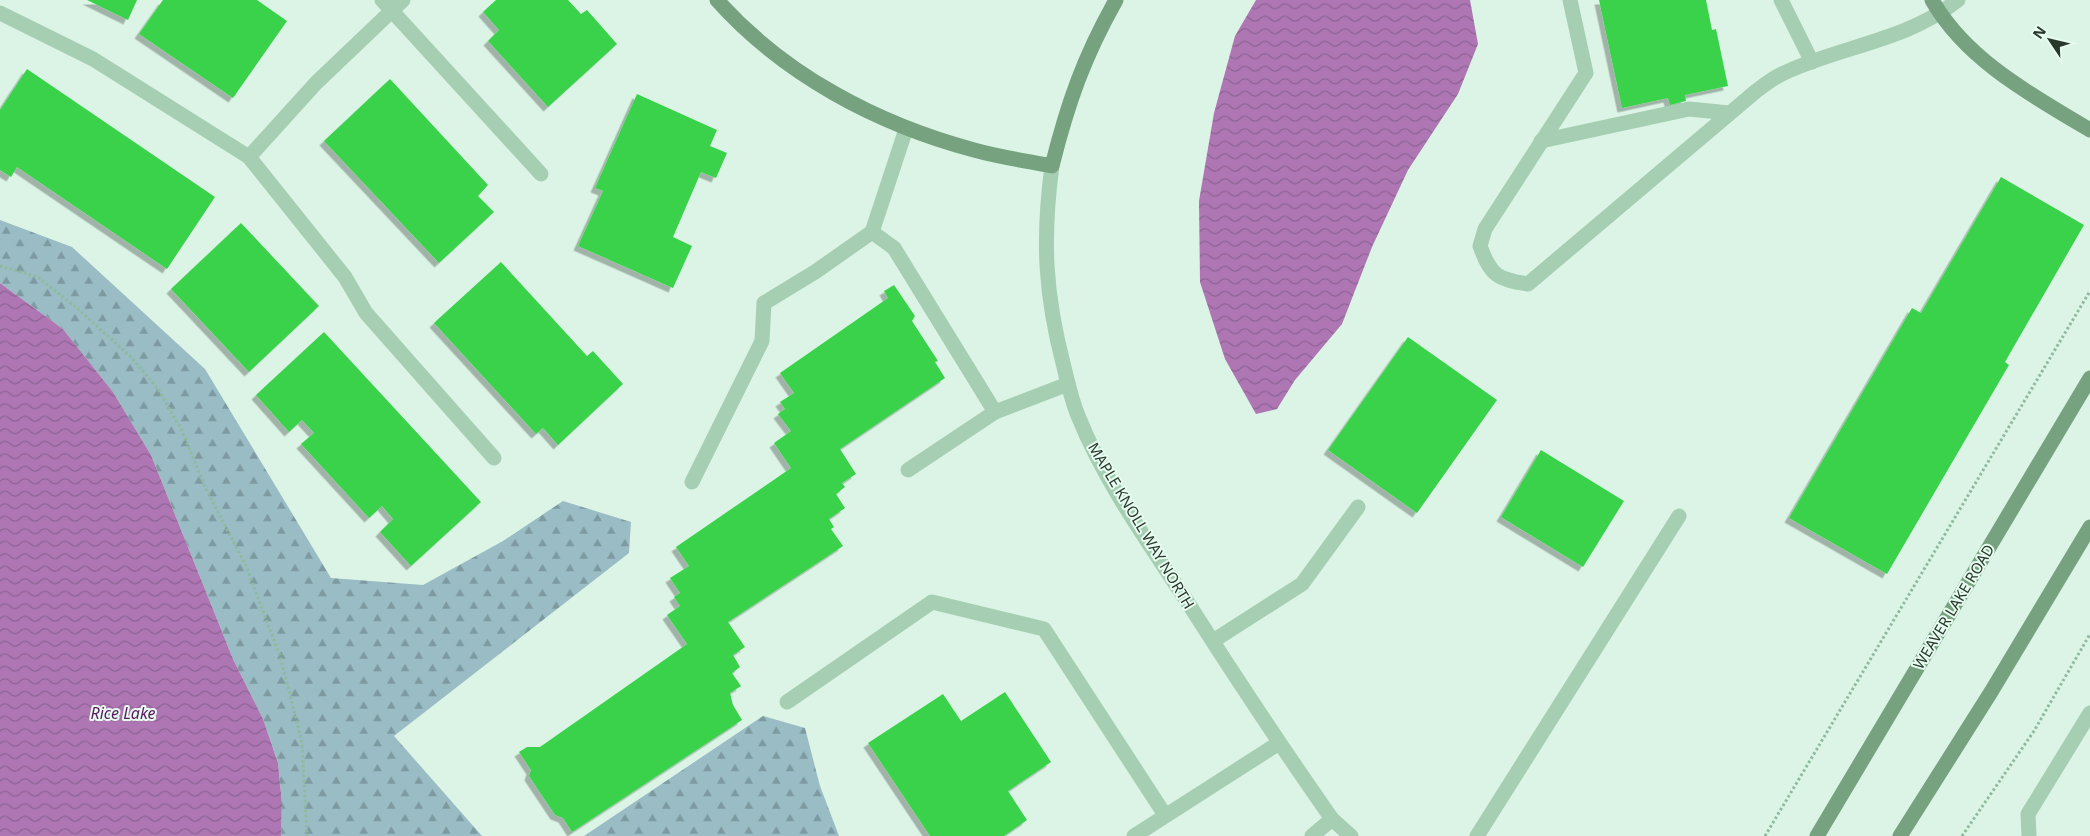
<svg xmlns="http://www.w3.org/2000/svg" width="2090" height="836" font-family="'Noto Sans',sans-serif">
  <style>
    .forest { fill: url(#forest-firs) }
    .water { fill: url(#water-waves) }
    .building { fill: #3bd24b; filter: url(#shadow) }
    .lines { fill: none; stroke-linecap: round; stroke-linejoin: round }
    .path { stroke: #8fba9c; stroke-width: 3; stroke-dasharray: 2.5 2.5; stroke-linecap: butt }
    .lane { stroke: #a5ceb2; stroke-width: 15 }
    .street { stroke: #a5ceb2; stroke-width: 15 }
    .secondary { stroke: #76a280; stroke-width: 15 }
    .labels { text-anchor: middle; stroke-width: 4; stroke-linejoin: round; paint-order: stroke }
    .street-label { font-size: 15px; fill: #27392a; stroke: #e8fbf0 }
    .water-label { font-size: 16px; font-style: italic; fill: #5a185e; stroke: #e8fbf0 }
  </style>
  <defs>
    <pattern id="forest-firs" width="22" height="20" patternUnits="userSpaceOnUse" patternTransform="scale(1.25)"><rect width="22" height="20" fill="#99bcc5"/><path d="M5 1l3.5 6h-7zM16 11l3.5 6h-7z" fill="#7d9aa0"/></pattern>
    <pattern id="water-waves" width="16" height="10" patternUnits="userSpaceOnUse" patternTransform="scale(1.25)"><rect width="16" height="10" fill="#ae77b4"/><path d="M0 5q4-4 8 0t8 0" fill="none" stroke="#8e6393"/></pattern>
    <filter id="shadow"><feDropShadow dx="-4.5" dy="4.5" stdDeviation="0" flood-color="#0004"/></filter>
  </defs>
  <rect width="100%" height="100%" fill="#dbf4e5"/>
  <g class="forest">
    <polygon points="0,220 72,247 205,369 331,578 423,585 503,541 563,501 631,522 629,553 394,736 482,836 281,836 282,803 278,763 263,719 233,659 151,455 113,392 63,329 0,283"/>
    <polygon points="763,716 805,728 820,786 839,836 584,836"/>
  </g>
  <g class="water">
    <polygon points="1256,0 1470,0 1478,44 1458,94 1408,170 1372,247 1342,324 1295,380 1277,409 1256,414 1225,359 1200,282 1199,201 1214,113 1235,36"/>
    <polygon points="0,283 63,329 113,392 151,455 233,659 263,719 278,763 282,803 281,836 0,836"/>
  </g>
  <g class="building">
    <polygon points="87,0 137,0 128,20"/>
    <polygon points="163,0 257,0 287,21 233,98 139,34"/>
    <polygon points="496,0 568,0 581,14 587,10 617,44 548,107 488,41 499,30 483,12"/>
    <polygon points="1599,0 1706,0 1712,30 1716,29 1728,86 1685,95 1686,101 1670,105 1668,98 1622,108"/>
    <polygon points="27,69 215,197 167,269 17,167 11,177 0,170 0,110"/>
    <polygon points="390,79 488,185 478,196 494,212 439,263 324,141"/>
    <polygon points="637,94 717,130 710,146 727,153 716,178 701,172 673,237 692,246 673,288 578,246 603,191 595,188"/>
    <polygon points="2001,177 2084,225 2005,362 2009,365 1887,574 1789,518 1912,308 1921,313"/>
    <polygon points="241,223 319,306 249,372 171,289"/>
    <polygon points="501,262 587,356 593,351 623,384 558,445 543,428 536,434 434,323"/>
    <polygon points="894,285 915,316 912,321 938,361 935,362 945,378 840,449 856,474 842,483 845,487 836,494 845,508 829,519 834,527 831,529 843,546 728,622 745,647 733,655 740,667 732,673 741,686 730,693 733,705 742,720 572,832 563,818 555,815 529,776 531,770 519,752 527,747 540,747 687,644 667,615 680,606 674,597 680,593 670,578 689,566 676,547 791,468 774,443 791,431 778,414 785,409 780,402 794,393 780,373 888,298 884,291"/>
    <polygon points="324,332 481,502 411,566 380,532 393,519 382,506 369,518 301,444 314,433 302,420 289,432 256,395"/>
    <polygon points="1408,337 1497,400 1417,513 1328,450"/>
    <polygon points="1541,450 1624,501 1583,567 1501,517"/>
    <polygon points="1005,692 1051,762 1008,791 1027,820 1004,836 930,836 868,743 943,694 961,721"/>
  </g>
  <g class="lines">
    <g class="path">
      <polyline points="0,266 38,277 78,309 131,357 158,389 182,431 206,489 246,566 280,656 302,742 307,836"/>
      <polyline points="1765,836 2090,291"/>
      <polyline points="1962,836 2034,731 2090,634"/>
    </g>
    <g class="lane">
      <polyline points="382,0 541,174"/>
      <polyline points="403,0 316,83 249,157 345,277 366,313 494,458"/>
      <path d="M1570,0l16,73 -101,156 -5,17c11,30 17,33 48,38l227,-192c9,-7 19,-15 29,-19 57,-27 123,-32 174,-73"/>
      <polyline points="1781,0 1812,62"/>
      <polyline points="0,13 93,59 249,157"/>
      <polyline points="1541,141 1689,109 1729,113"/>
      <polyline points="872,232 894,248 995,412 1068,384"/>
      <polyline points="908,470 995,412"/>
      <polyline points="692,482 762,341 764,303 815,272 872,232 906,129"/>
      <polyline points="1213,641 1302,584 1358,507"/>
      <polyline points="787,702 932,602 1044,629 1165,815"/>
      <polyline points="1134,836 1279,743"/>
      <polyline points="1312,836 1332,819 1351,836"/>
      <polyline points="1477,836 1679,516"/>
      <polyline points="2029,836 2028,814 2090,713"/>
    </g>
    <path class="street" d="M1052,166c-10,74 -7,129 12,201 4,17 8,35 15,51 26,65 72,128 111,188 46,72 93,143 142,213"/>
    <g class="secondary">
      <path d="M717,0c67,75 160,124 257,150 25,7 52,11 78,16 16,-64 32,-109 64,-166"/>
      <path d="M1932,0c34,60 101,96 158,130"/>
      <polyline points="1817,836 2090,378"/>
      <polyline points="1900,836 1991,692 2090,527"/>
    </g>
  </g>
  <g class="labels">
    <g class="street-label">
      <text transform="translate(1141 526) rotate(59)" y="5">MAPLE KNOLL WAY NORTH</text>
      <text transform="translate(1954 607) rotate(-59)" y="5">WEAVER LAKE ROAD</text>
    </g>
    <g class="water-label">
      <text x="123" y="719">Rice Lake</text>
    </g>
  </g>
  <g transform="translate(2050 40) rotate(305)" stroke="#e8fbf0" stroke-width="4" paint-order="stroke">
  <path d="M0-4L9 19L0 12L-9 19Z" fill="#27392a"/>
  <text y="-8" font-size="14" font-weight="bold" text-anchor="middle" fill="#27392a">N</text>
  </g>
</svg>
